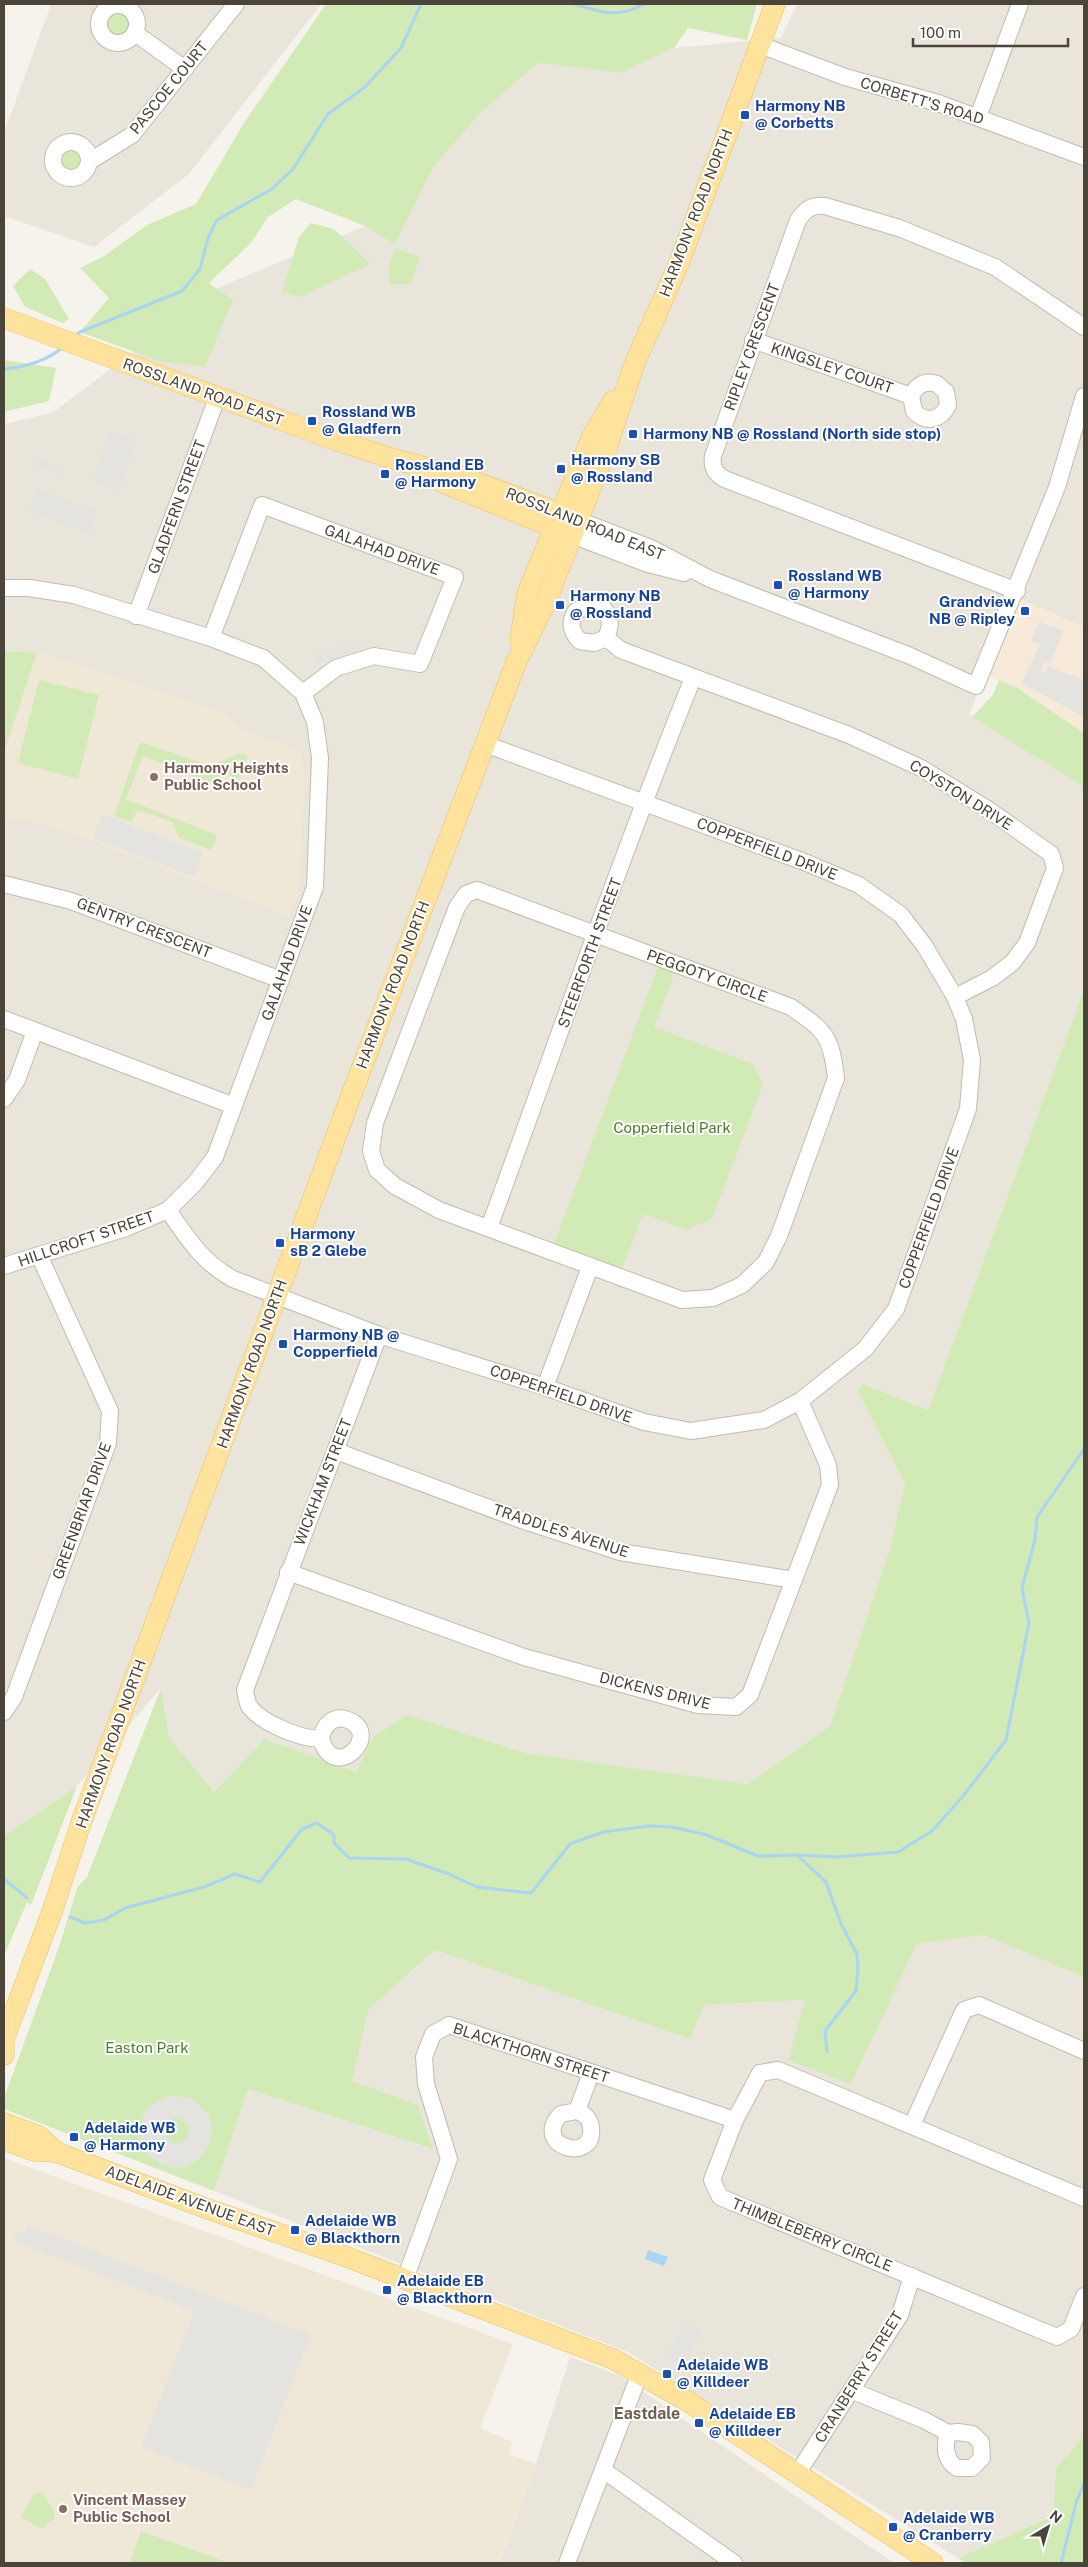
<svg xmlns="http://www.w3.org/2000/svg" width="1088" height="2567" font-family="'Public Sans',sans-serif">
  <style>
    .residential { fill: #eae5da }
    .commercial { fill: #f7ead8 }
    .education { fill: #efe8d6 }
    .green { fill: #d2eab5 }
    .parking { fill: #e5e3e0; fill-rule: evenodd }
    .water { fill: #a9d4f2 }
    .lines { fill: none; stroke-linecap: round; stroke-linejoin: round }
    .stream { stroke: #a9d4f2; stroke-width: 3 }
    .minor-casing { stroke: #c2bbae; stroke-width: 18 }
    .major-casing { stroke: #e6c16a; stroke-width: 21 }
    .minor { stroke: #fff; stroke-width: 16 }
    .major { stroke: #ffe39c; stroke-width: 20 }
    .transit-dot { fill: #1a4fb4; stroke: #fff; stroke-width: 2 }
    .education-dot { fill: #8d6e63; stroke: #fff; stroke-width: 2 }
    .labels { text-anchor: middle; stroke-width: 4; stroke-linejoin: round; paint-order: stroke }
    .street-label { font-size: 15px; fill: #4b4439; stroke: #fff }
    .transit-label { font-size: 15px; font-weight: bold; fill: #164399; stroke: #fff; text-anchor: start }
    .education-label { font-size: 15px; font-weight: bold; fill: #785e54; stroke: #fff; text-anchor: start }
    .park-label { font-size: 15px; fill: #4a7f2a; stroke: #fff }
    .neighbourhood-label { font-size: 16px; font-weight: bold; fill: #6e6250; stroke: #fff }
  </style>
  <rect width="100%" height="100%" fill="#f6f3ec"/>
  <g class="residential">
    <polygon points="51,4 321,4 189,174 94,247 4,216 4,133"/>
    <polygon points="797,4 1084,4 1084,627 1019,599 969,714 1084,787 1084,990 928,1410 863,1384 857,1390 905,1484 889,1551 830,1726 748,1784 526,1753 407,1715 373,1737 356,1772 265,1739 214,1792 169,1737 161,1688 77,1786 4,1836 4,424 52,413 220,287 365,226 481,99 538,63 621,73 674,48 781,38"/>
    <polygon points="983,1935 1084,1977 1084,2435 1056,2469 1053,2516 958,2558 628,2352 214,2191 248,2089 432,2149 418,2106 352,2081 369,2009 435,1950 690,2039 704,2005 805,2000 851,2084 917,1944"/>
    <polygon points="570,2357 620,2376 894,2563 499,2563 536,2463"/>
  </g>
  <polygon class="commercial" points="1019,599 1084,627 1084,733 1019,689 987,675"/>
  <g class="education">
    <polygon points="37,652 221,711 241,730 302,751 304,785 301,867 297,895 289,916 41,822 4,817 4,753"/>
    <polygon points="4,2158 513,2344 480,2428 512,2442 509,2455 536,2463 498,2563 4,2563"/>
  </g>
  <g class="green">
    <polygon points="326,4 757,4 747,40 688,28 674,48 621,73 538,63 483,110 433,167 395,244 365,226 296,199 268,217 251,243 209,283 233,300 205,367 162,362 80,332 109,298 80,268 104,256 147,225 196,204 244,123"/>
    <circle cx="118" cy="25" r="13"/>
    <circle cx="71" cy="160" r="13"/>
    <polygon points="311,223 334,229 370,264 301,297 282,292 299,237"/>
    <polygon points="395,248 420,257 410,284 390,284 388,269"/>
    <polygon points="30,269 45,279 69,319 63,323 25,307 13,286"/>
    <polygon points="4,360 56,368 49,401 4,412"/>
    <polygon points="4,651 37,652 4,752"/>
    <polygon points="39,680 99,695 78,779 18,763"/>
    <polygon points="999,680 1019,689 1084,733 1084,787 972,717 993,695"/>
    <polygon points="140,742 212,766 240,753 248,756 238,779 223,773 218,786 143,756 126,799 217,835 212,850 179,838 173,822 137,810 132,822 114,816"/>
    <polygon points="659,964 676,970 654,1027 753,1064 763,1084 712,1219 686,1230 643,1214 621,1271 553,1246"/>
    <polygon points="1084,990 1084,1977 983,1935 917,1944 851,2084 788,2060 805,2000 704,2005 690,2039 435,1950 369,2009 352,2081 418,2105 433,2149 248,2089 214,2191 4,2109 4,2098 60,1944 77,1888 87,1877 161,1688 169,1737 214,1792 265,1739 356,1772 373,1737 407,1715 526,1753 748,1784 830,1726 889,1551 905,1484 857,1390 863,1384 928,1410"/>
    <polygon points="77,1786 31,1905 27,1902 4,1956 4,1836"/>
    <polygon points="1084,2435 1084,2563 966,2563 958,2558 1053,2516 1056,2469"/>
    <polygon points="41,2492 54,2510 55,2517 42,2529 21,2517 33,2494"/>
    <polygon points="141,2531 226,2562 226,2563 130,2563"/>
  </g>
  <g class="parking">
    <polygon points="110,431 137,440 120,490 93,481"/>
    <polygon points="38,459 64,468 62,475 36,466"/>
    <polygon points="37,490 97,511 89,533 29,512"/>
    <polygon points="1039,622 1064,631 1050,664 1044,662 1041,671 1044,674 1047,666 1084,680 1084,717 1022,683 1040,644 1031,640"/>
    <polygon points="360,641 362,649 316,664 313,656"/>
    <polygon points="102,814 203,853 194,877 93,838"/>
    <path d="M170,2096l22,2 16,16 3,9 1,13 -7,17 -9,8 -12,6h-15l-10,-4 -10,-7 -6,-10 -3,-11 1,-12 4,-11 9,-9zM173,2117l9,1 7,8 -1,10 -6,6 -10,1 -8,-9v-10z"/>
    <polygon points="28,2225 311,2335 251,2490 141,2447 194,2311 13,2241 16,2231 24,2234"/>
    <polygon points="686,2324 701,2333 679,2367 665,2357"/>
  </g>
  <polygon class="water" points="648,2250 668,2257 664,2266 645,2259"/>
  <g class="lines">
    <g class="stream">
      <path d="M574,4c27,8 43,15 70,0"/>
      <polyline points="75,336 80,332 182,291 200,269 208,238 217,220 272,189 293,169 328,114 365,87 401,48 421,4"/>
      <path d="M4,369c20,-2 43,-8 59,-22"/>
      <polyline points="797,1855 826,1882 841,1924 857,1954 858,1970 856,1991 825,2031 827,2052"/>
      <polyline points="4,1879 27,1898"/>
      <polyline points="70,1917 85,1923 104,1920 125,1908 204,1887 235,1874 260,1882 302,1829 317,1823 334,1835 334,1843 349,1858 406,1859 449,1874 477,1887 531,1893 570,1844 603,1832 649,1826 672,1827 707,1835 758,1856 797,1855 836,1857 898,1852 932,1831 964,1795 1006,1740 1029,1623 1022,1588 1035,1540 1037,1517 1084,1449"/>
      <polyline points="1061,2563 1077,2500 1084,2484"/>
    </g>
    <g class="minor-casing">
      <g id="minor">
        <circle cx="118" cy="24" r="19"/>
        <polyline points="135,33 185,69"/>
        <polyline points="760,45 845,77 938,103 1084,157"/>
        <polyline points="978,117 1020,4"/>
        <circle cx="71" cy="160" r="18"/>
        <polyline points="90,161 132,135 236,4"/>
        <path d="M753,340l158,56c6,-11 14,-16 26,-12l9,8 2,13c-7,15 -22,19 -34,6l-3,-15"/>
        <polyline points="578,520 653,549 710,579 908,655 976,686 1057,487 1084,396"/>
        <polyline points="572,535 648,564 684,573"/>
        <polyline points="4,588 29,588 74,595 211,638 263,658 303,693 315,722 320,758 315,887 215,1157 195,1183 168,1210 126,1228 4,1266"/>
        <path d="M1017,591l-290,-111c-11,-5 -16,-12 -14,-24l85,-236c8,-11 13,-15 27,-14l74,22 96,39 89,60"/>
        <polyline points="136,616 217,398"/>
        <polyline points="211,638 262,505 455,577 420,664 374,656 336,668 303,693"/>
        <path d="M606,638l-12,5 -14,-2c-9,-9 -11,-18 -5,-29l13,-8 15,4c9,10 8,18 3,30l15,12 228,85 72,33 68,42 62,44 4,14 -28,75 -15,20 -20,15 -37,19"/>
        <polyline points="4,884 71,901 281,980"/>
        <path d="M477,890l314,117c34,24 40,28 45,71l-57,158 -13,26 -24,23 -29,13 -31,2 -243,-90 -44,-24 -18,-16 -6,-19 4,-28 82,-216 9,-13z"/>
        <polyline points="4,1019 234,1106"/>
        <polyline points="4,1099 17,1080 35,1031"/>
        <path d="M168,1210c19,28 35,53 65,69l146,56 166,52 99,35 47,9 73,-11 36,-19 65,-52 31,-40 72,-200 4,-49 -8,-41 -9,-22 -31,-52 -23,-30 -42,-30 -52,-22 -322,-119"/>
        <path d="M489,1228c67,-183 131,-369 204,-550"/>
        <polyline points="545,1387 590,1267"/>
        <polyline points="336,1451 524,1521 620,1552 794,1580"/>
        <polyline points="288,1572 524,1657 698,1705 736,1707 750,1695 830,1485 828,1465 800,1401"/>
        <polyline points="4,1712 14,1697 108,1443 110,1411 39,1255"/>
        <path d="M321,1739c2,-13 12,-25 27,-19 36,14 -14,64 -27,19 -20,0 -60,-16 -72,-33 -2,-4 -3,-11 -4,-16l134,-355"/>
        <path d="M577,2111c8,3 14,9 14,17 4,37 -61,18 -30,-14l16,-3 14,-38"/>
        <polyline points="912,2125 964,2010 979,2005 1084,2051"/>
        <polyline points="1084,2198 778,2070 760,2073 735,2120 712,2180 720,2197 1057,2337 1071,2329 1084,2296"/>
        <polyline points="405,2279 449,2159 426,2084 424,2057 433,2034 449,2025 735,2120"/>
        <polyline points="853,2391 924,2420 948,2433"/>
        <path d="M958,2432l14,2 9,8 1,16 -10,10h-15c-12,-8 -13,-21 -9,-35z"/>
        <polyline points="603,2470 734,2563"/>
        <polyline points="797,2474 900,2315 912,2276"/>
        <polyline points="567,2563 640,2373"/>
      </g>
    </g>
    <g class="major-casing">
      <g id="major">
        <polyline points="4,318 335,440 397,460 463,477 578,520"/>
        <polyline points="439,481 567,533"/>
        <polyline points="520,641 527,594 592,437 613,401"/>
        <polyline points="4,2055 4,2039 53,1909 82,1820 351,1096 516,663 545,604 606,450 634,365 679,263 775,4"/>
        <polyline points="4,2123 39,2136 56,2152"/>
        <polyline points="4,2140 35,2151 56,2152 208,2209 339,2254 613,2359 687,2401 933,2563"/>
      </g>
    </g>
    <use href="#minor" class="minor"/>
    <use href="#major" class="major"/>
  </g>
  <g class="transit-dot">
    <rect x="740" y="110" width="10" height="10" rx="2.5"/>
    <rect x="307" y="416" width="10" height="10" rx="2.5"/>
    <rect x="628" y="429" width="10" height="10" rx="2.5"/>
    <rect x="556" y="464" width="10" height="10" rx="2.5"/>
    <rect x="380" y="469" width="10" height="10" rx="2.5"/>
    <rect x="773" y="580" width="10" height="10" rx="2.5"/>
    <rect x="555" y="600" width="10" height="10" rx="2.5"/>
    <rect x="1020" y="606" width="10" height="10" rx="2.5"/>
    <rect x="275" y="1238" width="10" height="10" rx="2.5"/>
    <rect x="278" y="1339" width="10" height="10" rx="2.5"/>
    <rect x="69" y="2132" width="10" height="10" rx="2.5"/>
    <rect x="290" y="2225" width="10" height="10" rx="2.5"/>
    <rect x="382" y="2285" width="10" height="10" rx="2.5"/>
    <rect x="662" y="2369" width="10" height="10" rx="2.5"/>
    <rect x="694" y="2418" width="10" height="10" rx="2.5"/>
    <rect x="888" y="2522" width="10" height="10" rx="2.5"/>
  </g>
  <g class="education-dot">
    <circle cx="154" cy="777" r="5"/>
    <circle cx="63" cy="2509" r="5"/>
  </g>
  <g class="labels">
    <g class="street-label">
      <text transform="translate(169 88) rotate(-51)" y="5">PASCOE COURT</text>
      <text transform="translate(922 101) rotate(17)" y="5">CORBETT'S ROAD</text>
      <text transform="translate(696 213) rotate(-69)" y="5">HARMONY ROAD NORTH</text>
      <text transform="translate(752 347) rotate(-70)" y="5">RIPLEY CRESCENT</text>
      <text transform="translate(832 368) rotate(19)" y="5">KINGSLEY COURT</text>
      <text transform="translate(203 392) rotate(20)" y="5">ROSSLAND ROAD EAST</text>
      <text transform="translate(177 507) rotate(-70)" y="5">GLADFERN STREET</text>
      <text transform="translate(585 524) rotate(22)" y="5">ROSSLAND ROAD EAST</text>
      <text transform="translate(382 550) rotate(20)" y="5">GALAHAD DRIVE</text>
      <text transform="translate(961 795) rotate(32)" y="5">COYSTON DRIVE</text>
      <text transform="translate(767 849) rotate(21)" y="5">COPPERFIELD DRIVE</text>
      <text transform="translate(144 928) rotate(21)" y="5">GENTRY CRESCENT</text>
      <text transform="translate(590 953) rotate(-70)" y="5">STEERFORTH STREET</text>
      <text transform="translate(287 963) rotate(-70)" y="5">GALAHAD DRIVE</text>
      <text transform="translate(707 976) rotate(20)" y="5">PEGGOTY CIRCLE</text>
      <text transform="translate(393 985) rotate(-69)" y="5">HARMONY ROAD NORTH</text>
      <text transform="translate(929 1218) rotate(-70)" y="5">COPPERFIELD DRIVE</text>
      <text transform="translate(86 1239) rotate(-19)" y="5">HILLCROFT STREET</text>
      <text transform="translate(252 1364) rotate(-70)" y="5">HARMONY ROAD NORTH</text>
      <text transform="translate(561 1394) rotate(19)" y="5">COPPERFIELD DRIVE</text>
      <text transform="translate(323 1482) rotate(-69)" y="5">WICKHAM STREET</text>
      <text transform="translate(82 1511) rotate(-70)" y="5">GREENBRIAR DRIVE</text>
      <text transform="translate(561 1531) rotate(18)" y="5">TRADDLES AVENUE</text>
      <text transform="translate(655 1691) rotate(14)" y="5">DICKENS DRIVE</text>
      <text transform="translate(111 1744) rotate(-70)" y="5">HARMONY ROAD NORTH</text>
      <text transform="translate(531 2053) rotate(18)" y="5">BLACKTHORN STREET</text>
      <text transform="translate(190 2201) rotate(20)" y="5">ADELAIDE AVENUE EAST</text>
      <text transform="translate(812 2235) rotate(22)" y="5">THIMBLEBERRY CIRCLE</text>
      <text transform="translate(859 2377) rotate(-58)" y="5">CRANBERRY STREET</text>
    </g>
    <g class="transit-label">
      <text x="755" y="111">Harmony NB<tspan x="755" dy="17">@ Corbetts</tspan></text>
      <text x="322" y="417">Rossland WB<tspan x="322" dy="17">@ Gladfern</tspan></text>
      <text x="643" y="439">Harmony NB @ Rossland (North side stop)</text>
      <text x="571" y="465">Harmony SB<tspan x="571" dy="17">@ Rossland</tspan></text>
      <text x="395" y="470">Rossland EB<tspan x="395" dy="17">@ Harmony</tspan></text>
      <text x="788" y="581">Rossland WB<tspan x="788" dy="17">@ Harmony</tspan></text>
      <text x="570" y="601">Harmony NB<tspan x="570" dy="17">@ Rossland</tspan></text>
      <text x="1015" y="607" text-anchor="end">Grandview<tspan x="1015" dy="17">NB @ Ripley</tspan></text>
      <text x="290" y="1239">Harmony<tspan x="290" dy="17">sB 2 Glebe</tspan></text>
      <text x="293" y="1340">Harmony NB @<tspan x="293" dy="17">Copperfield</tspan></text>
      <text x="84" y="2133">Adelaide WB<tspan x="84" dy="17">@ Harmony</tspan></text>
      <text x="305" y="2226">Adelaide WB<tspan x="305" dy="17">@ Blackthorn</tspan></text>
      <text x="397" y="2286">Adelaide EB<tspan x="397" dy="17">@ Blackthorn</tspan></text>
      <text x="677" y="2370">Adelaide WB<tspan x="677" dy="17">@ Killdeer</tspan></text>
      <text x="709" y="2419">Adelaide EB<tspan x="709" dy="17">@ Killdeer</tspan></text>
      <text x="903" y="2523">Adelaide WB<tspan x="903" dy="17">@ Cranberry</tspan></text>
    </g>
    <g class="education-label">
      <text x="164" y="773">Harmony Heights<tspan x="164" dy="17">Public School</tspan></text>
      <text x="73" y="2505">Vincent Massey<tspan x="73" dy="17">Public School</tspan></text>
    </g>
    <g class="park-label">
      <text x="672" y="1133">Copperfield Park</text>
      <text x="147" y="2053">Easton Park</text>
    </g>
    <g class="neighbourhood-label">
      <text x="647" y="2419">Eastdale</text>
    </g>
  </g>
  <rect width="1088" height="2567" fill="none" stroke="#4b4439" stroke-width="10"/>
  <g transform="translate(1048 2527) rotate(38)" stroke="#ffffff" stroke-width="4" paint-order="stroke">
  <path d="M0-4L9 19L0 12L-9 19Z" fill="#4b4439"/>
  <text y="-8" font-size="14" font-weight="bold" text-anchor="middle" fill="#4b4439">N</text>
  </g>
  <path d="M913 38v8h155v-8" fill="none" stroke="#4b4439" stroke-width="2.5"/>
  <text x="920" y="38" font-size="15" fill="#4b4439" stroke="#ffffff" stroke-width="4" paint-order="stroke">100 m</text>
</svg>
